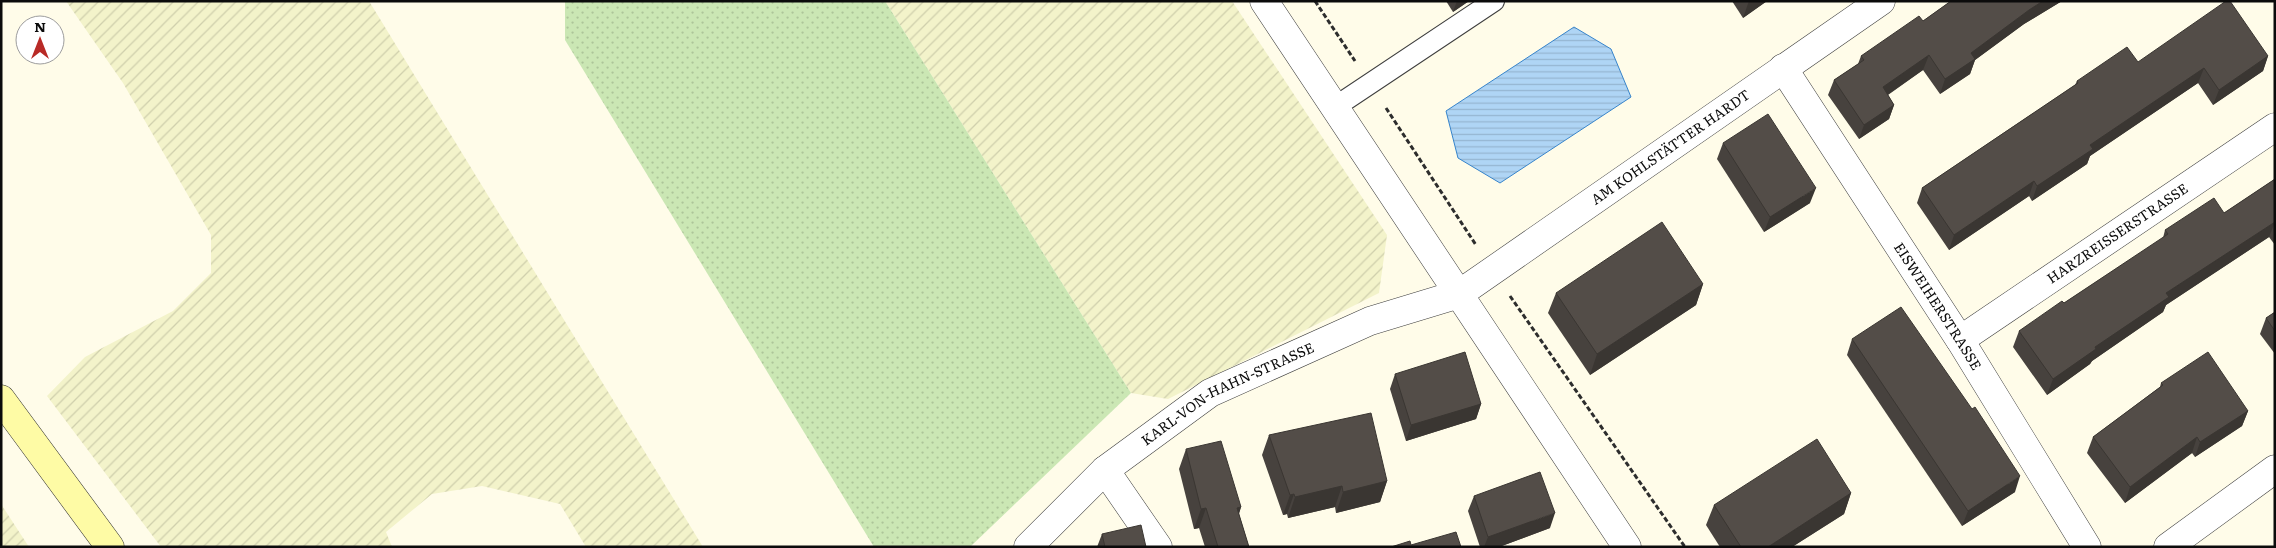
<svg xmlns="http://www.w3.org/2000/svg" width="2276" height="548" font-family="Literata,serif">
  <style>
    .farmland { fill: url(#farmland-furrows) }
    .grass { fill: url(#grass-dots) }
    .water { fill: url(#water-rules); stroke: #3784cb }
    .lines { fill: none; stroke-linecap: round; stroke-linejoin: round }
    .service-casing { stroke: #3e3e3e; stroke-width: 22 }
    .minor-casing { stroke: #3e3e3e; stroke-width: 29 }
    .secondary-casing { stroke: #2d2d2d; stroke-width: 29 }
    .path { stroke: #2d2d2d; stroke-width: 3; stroke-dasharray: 5 2.5; stroke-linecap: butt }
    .service { stroke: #fff; stroke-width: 20 }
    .minor { stroke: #fff; stroke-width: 28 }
    .secondary { stroke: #fefba5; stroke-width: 28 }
    .wall { fill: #47423e }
    .shaded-wall { fill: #3a3632 }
    .building { fill: #534d48; stroke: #3a3632 }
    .labels { text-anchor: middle; stroke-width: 5; stroke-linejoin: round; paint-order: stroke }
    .street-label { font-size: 14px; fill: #0b0b0b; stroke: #fff }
  </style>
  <defs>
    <pattern id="farmland-furrows" width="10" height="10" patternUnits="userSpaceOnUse" patternTransform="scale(1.25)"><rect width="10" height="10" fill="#f3f3ca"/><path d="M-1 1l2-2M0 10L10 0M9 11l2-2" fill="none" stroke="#cfcfac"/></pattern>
    <pattern id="grass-dots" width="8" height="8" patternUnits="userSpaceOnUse" patternTransform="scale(1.25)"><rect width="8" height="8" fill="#cbe7b4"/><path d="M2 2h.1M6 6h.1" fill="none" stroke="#adc599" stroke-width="1.8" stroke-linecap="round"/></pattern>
    <pattern id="water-rules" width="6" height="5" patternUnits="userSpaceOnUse" patternTransform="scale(1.25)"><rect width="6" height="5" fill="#afd5f5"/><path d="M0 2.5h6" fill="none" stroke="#95b6d1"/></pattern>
  </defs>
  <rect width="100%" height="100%" fill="#fffce9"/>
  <g class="farmland">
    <polygon points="66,1 369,1 703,547 586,547 560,504 482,486 432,494 386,532 392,547 161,547 47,396 85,357 173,311 211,273 211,235 123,83"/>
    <polygon points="885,1 1232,1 1387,235 1379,293 1168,399 1131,393"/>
    <polygon points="1,504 29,547 1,547"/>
  </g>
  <polygon class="grass" points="565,1 885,1 1131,393 970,547 874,547 565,40"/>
  <polygon class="water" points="1574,27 1611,49 1631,97 1500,183 1458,158 1446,111"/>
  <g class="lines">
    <g class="service-casing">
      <polyline id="service" points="1335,107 1494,1"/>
    </g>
    <g class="minor-casing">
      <g id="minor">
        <polyline points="1264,1 1627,547"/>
        <path id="s1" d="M1783,68l177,272 127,207"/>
        <path id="s2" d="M1960,340l315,-213"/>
        <polyline points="1105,470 1158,547"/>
        <path id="s3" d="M1028,547l77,-77 105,-77 160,-72 89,-27 422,-293"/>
        <polyline points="2168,547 2275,469"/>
      </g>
    </g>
    <g class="secondary-casing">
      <polyline id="secondary" points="1,399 110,547"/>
    </g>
    <g class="path">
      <polyline points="1315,1 1355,61"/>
      <polyline points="1386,108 1476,245"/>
      <polyline points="1510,296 1685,547"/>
    </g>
    <use href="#service" class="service"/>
    <use href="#minor" class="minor"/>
    <use href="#secondary" class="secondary"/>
  </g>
  <g class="wall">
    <polygon points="1446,1 1469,1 1453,12"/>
    <polygon points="1732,1 1767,1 1743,18"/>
    <polygon points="1951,1 2062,1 2024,24 1975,60 1970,74 1940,94 1923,70 1888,95 1894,105 1889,119 1859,139 1828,95 1834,80 1858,64 1861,56 1923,21"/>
    <polygon points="2268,56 2263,71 2213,105 2198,83 2090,156 2087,164 2032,201 2029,196 1949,250 1917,203 1922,188 2075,85 2077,81"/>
    <polygon points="1723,143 1810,203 1764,232 1717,159"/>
    <polygon points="2275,179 2275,245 2269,237 2166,305 2163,312 2092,361 2090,364 2047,395 2013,347 2019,331 2064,303 2163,238 2165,230 2224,213"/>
    <polygon points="1703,284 1696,305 1590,375 1548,313 1556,293"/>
    <polygon points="2275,312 2275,354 2260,334 2266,318"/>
    <polygon points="1852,339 2015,492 1962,526 1847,355"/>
    <polygon points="1395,374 1481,404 1476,419 1406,441 1390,389"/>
    <polygon points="2161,383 2248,411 2242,426 2195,457 2192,453 2125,503 2087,453 2093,437 2160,387"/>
    <polygon points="1269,435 1387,481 1380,502 1336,513 1335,507 1288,518 1287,514 1283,515 1262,455"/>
    <polygon points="1186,449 1241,507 1239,514 1249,547 1205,547 1199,528 1194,529 1179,469"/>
    <polygon points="1851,493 1844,514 1792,547 1720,547 1706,525 1714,505"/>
    <polygon points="1474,496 1550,528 1499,547 1480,547 1468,511"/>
    <polygon points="1102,534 1146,547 1097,547"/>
  </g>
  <g class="shaded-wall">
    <polygon points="1457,1 1469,1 1453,12"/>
    <polygon points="1749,1 1767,1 1743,18"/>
    <polygon points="2043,1 2062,1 2024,24 1975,60 1970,74 1940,94 1945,79 1971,53 2029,10"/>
    <polygon points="1929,55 1923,70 1877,102 1883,87"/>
    <polygon points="2268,56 2263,71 2213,105 2219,90"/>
    <polygon points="2204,68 2198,83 2090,156 2087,164 2032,201 2037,186 2090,145"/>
    <polygon points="1894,105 1889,119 1859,139 1864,125"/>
    <polygon points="2034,181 2029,196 1949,250 1954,235"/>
    <polygon points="1816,188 1810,203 1764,232 1770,217"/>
    <polygon points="2275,222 2269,237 2166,305 2163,312 2092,361 2090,364 2047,395 2053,379 2095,347 2166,293"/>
    <polygon points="1703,284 1696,305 1590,375 1597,354"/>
    <polygon points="1481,404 1476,419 1406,441 1411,425"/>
    <polygon points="2248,411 2242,426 2195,457 2200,442"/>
    <polygon points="2197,437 2192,453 2125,503 2130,487"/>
    <polygon points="2020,476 2015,492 1962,526 1968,511"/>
    <polygon points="1387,481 1380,502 1336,513 1343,492"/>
    <polygon points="1342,486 1335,507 1288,518 1295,497"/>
    <polygon points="1851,493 1844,514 1792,547 1768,547"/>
    <polygon points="1294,494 1287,514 1283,515 1290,495"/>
    <polygon points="1241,507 1234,527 1237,508"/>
    <polygon points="1206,508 1199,528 1194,529 1201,509"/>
    <polygon points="1555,513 1550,528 1499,547 1484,547 1488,537"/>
  </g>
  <g class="building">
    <polygon points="1951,1 2043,1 2029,10 1971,53 1975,59 1945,79 1929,55 1883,87 1894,105 1864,125 1834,80 1864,60 1861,56 1919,16 1923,21"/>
    <polygon points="2226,1 2230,1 2268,56 2219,90 2204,68 2090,145 2093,149 2037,186 2034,181 1954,235 1922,188 2078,83 2077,81 2127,47 2138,62"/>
    <polygon points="1768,114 1816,188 1770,217 1723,143"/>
    <polygon points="2275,179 2275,222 2166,293 2169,297 2095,347 2096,349 2053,379 2019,331 2062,301 2064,303 2168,234 2165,230 2214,198 2224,213"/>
    <polygon points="1662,222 1703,284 1597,354 1556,293"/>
    <polygon points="1901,307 1972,409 1975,407 2020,476 1968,511 1852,339"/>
    <polygon points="2275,312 2275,331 2266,318"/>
    <polygon points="1465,352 1481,404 1411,425 1395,374"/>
    <polygon points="2208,352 2248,411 2200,442 2197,437 2130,487 2093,437 2163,385 2161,383"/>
    <polygon points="1371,413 1387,481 1343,492 1342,486 1295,497 1294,494 1290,495 1269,435"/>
    <polygon points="1817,439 1851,493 1768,547 1741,547 1714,505"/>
    <polygon points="1221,441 1241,507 1237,508 1249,547 1218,547 1206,508 1201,509 1186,449"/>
    <polygon points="1540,472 1555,513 1488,537 1474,496"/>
    <polygon points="1141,525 1146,547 1105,547 1102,534"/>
    <polygon points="1456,532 1461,547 1391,547 1410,541 1411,545"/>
  </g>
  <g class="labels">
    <g class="street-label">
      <text dy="5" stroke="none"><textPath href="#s3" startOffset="765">AM KOHLSTÄTTER HARDT</textPath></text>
      <text dy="5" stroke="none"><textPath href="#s2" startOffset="190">HARZREISSERSTRASSE</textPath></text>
      <text dy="5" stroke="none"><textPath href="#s1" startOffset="284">EISWEIHERSTRASSE</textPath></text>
      <text dy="5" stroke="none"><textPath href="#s3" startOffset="254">KARL-VON-HAHN-STRASSE</textPath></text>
    </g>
  </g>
  <rect width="2276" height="548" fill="none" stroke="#0b0b0b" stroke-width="5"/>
  <g transform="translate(40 40)"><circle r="24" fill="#ffffff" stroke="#9d9d9d"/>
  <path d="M0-4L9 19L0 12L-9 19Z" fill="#b82a26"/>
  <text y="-8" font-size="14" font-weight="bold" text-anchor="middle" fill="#0b0b0b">N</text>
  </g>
</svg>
